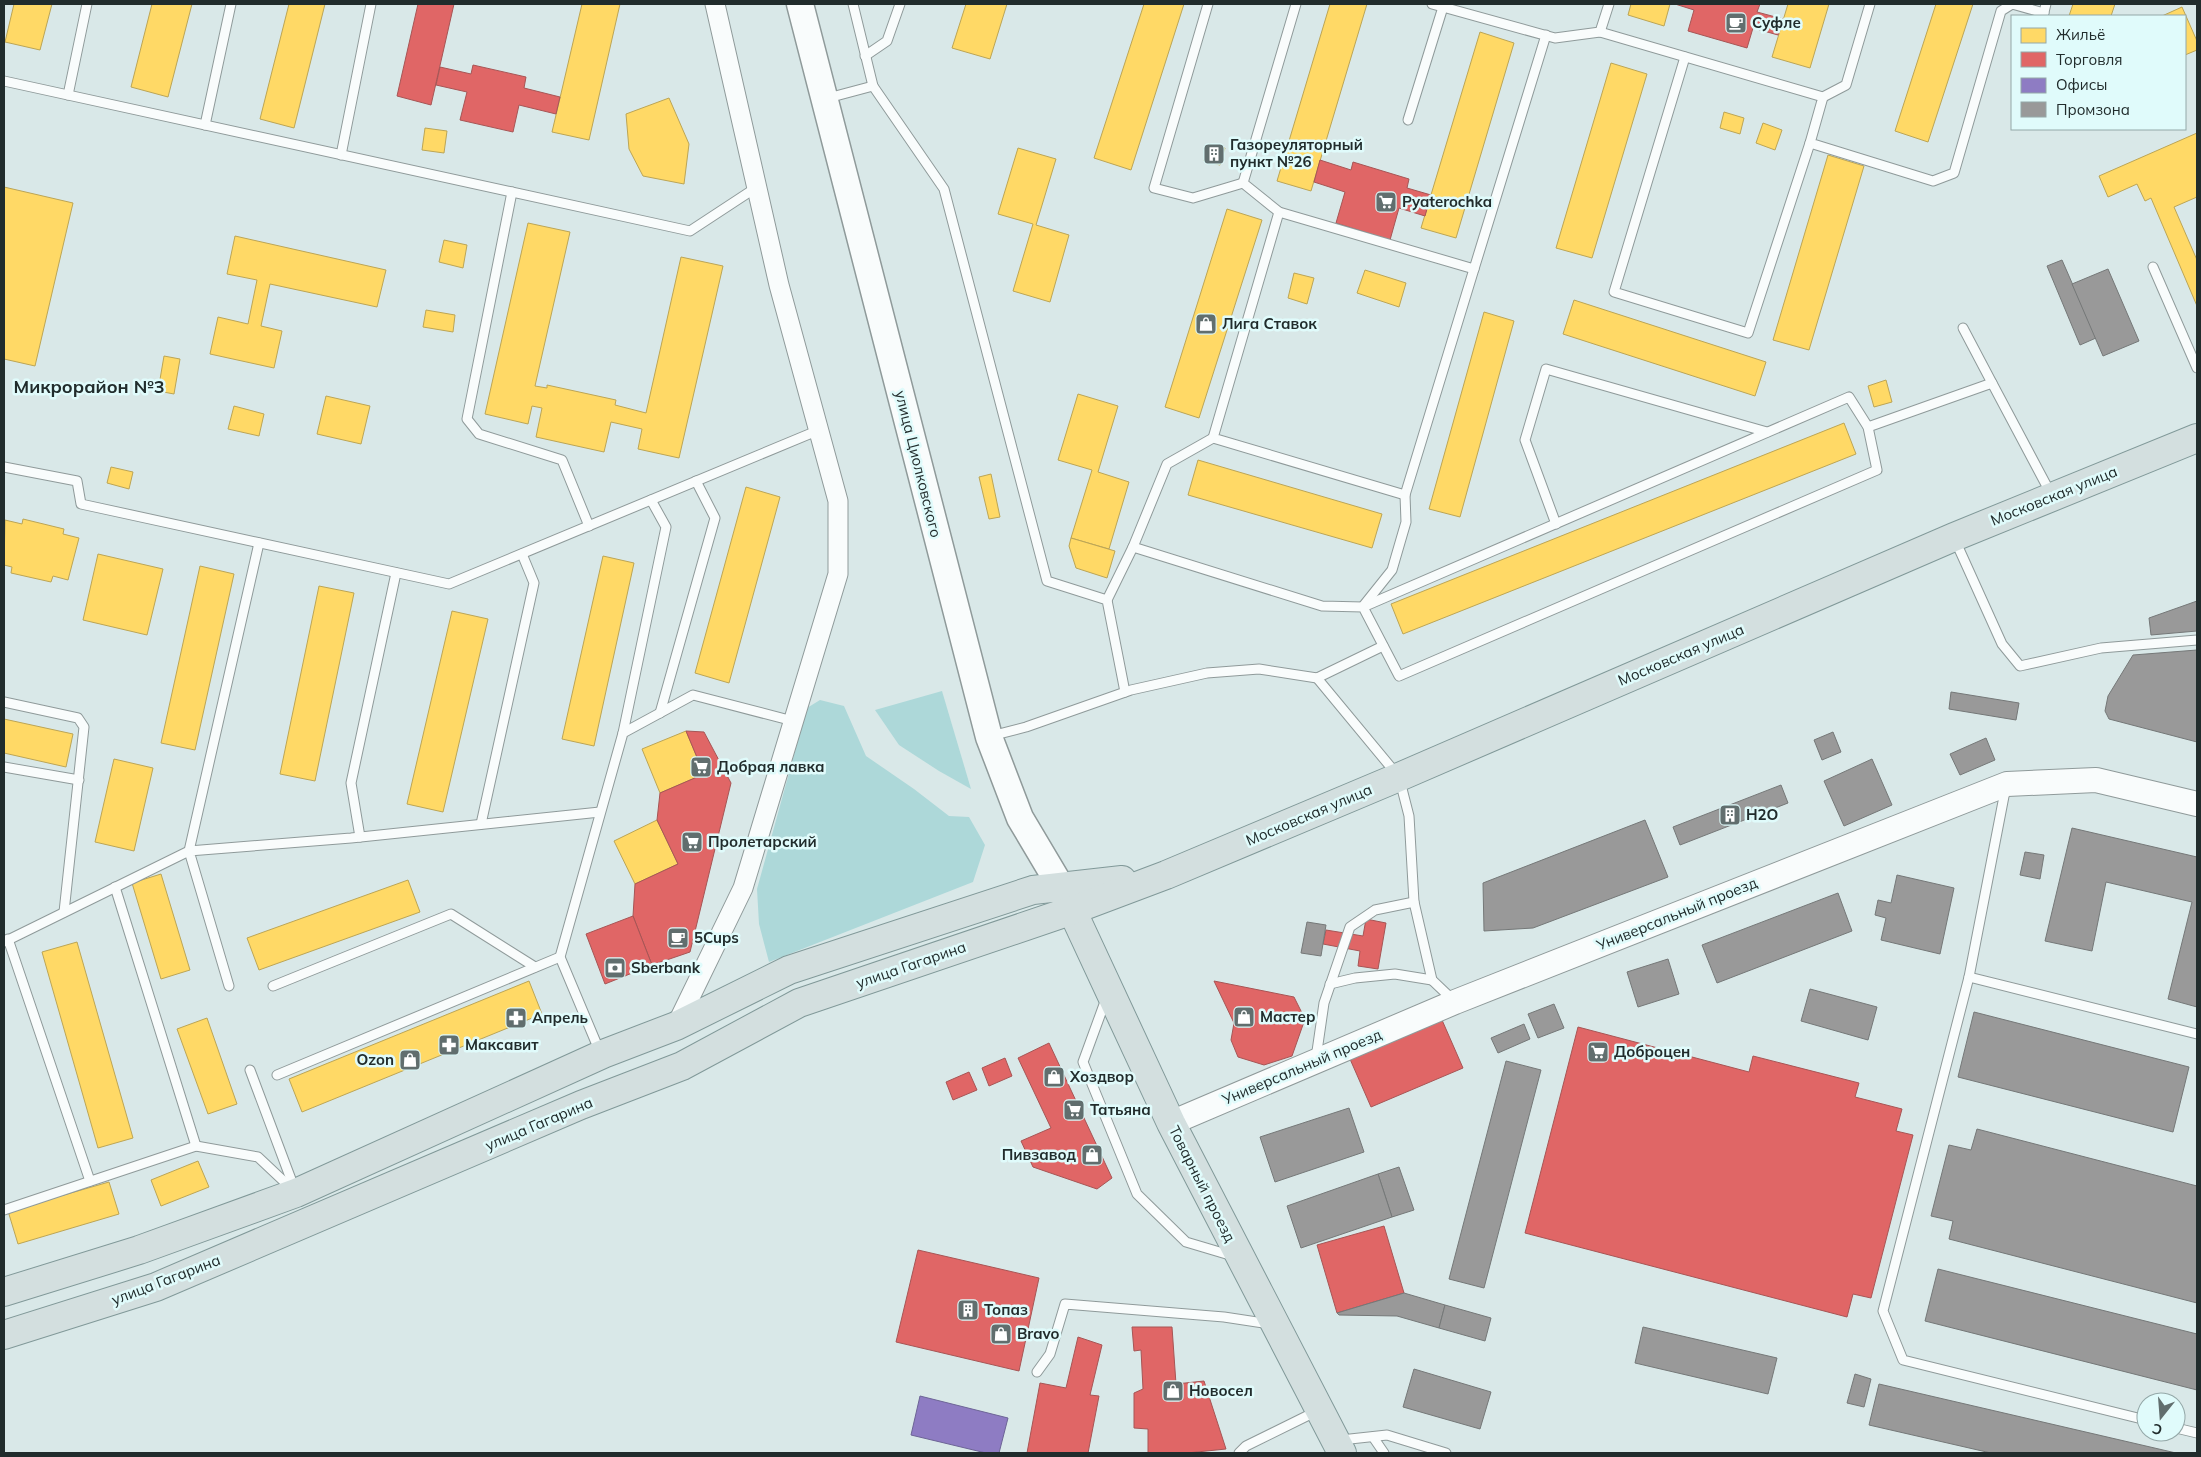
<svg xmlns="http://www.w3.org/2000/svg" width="2201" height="1457" font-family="Mulish,sans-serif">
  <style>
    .green { fill: #add8d9 }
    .homes { fill: #ffd966; stroke: #bca555 }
    .shops { fill: #e06666; stroke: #a75555 }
    .offices { fill: #8e7cc3; stroke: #6d6496 }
    .industry { fill: #999; stroke: #757878 }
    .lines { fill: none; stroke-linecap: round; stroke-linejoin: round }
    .service-casing { stroke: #8f9a9a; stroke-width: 11 }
    .minor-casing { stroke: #8f9a9a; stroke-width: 21 }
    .tertiary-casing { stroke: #8f9a9a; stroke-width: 26 }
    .secondary-casing { stroke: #8f9a9a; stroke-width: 29 }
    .primary-casing { stroke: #819999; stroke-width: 30 }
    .service { stroke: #f9fcfc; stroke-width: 9 }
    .minor { stroke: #f9fcfc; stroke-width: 19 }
    .tertiary { stroke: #f9fcfc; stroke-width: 24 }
    .secondary { stroke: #f9fcfc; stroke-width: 26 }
    .primary { stroke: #d3dfdf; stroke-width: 28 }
    .labels { text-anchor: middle; stroke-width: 5; stroke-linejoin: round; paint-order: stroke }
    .poi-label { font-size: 15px; font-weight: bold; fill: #212c2c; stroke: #e0fbfb; text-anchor: start }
    .street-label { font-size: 15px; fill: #212c2c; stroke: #e0fbfb }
    .quarter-label { font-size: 18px; font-weight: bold; fill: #212c2c; stroke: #e0fbfb }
  </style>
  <rect width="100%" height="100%" fill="#d9e8e8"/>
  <g class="green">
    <polygon points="942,691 971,789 939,771 899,745 875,710"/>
    <polygon points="820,700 844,706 866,756 914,789 949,816 969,817 985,845 973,882 769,962 759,924 757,889 807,708"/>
  </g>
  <g class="homes">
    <polygon points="14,4 52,4 40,50 5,42"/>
    <polygon points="152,4 192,4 168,97 131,87"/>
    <polygon points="289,4 325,4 294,128 260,119"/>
    <polygon points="582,4 620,4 589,140 552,132"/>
    <polygon points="966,4 1007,4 990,59 952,48"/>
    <polygon points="1144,4 1184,4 1131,170 1094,158"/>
    <polygon points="1330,4 1367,4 1311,191 1277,181"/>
    <polygon points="1631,4 1670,4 1664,26 1628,15"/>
    <polygon points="1788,4 1829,4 1810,68 1772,57"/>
    <polygon points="1936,4 1973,4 1928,142 1895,131"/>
    <polygon points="2073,4 2115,4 2111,16 2069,16"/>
    <polygon points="2182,7 2197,41 2197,50 2185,55 2185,16 2162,16"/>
    <polygon points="1480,32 1514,43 1456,238 1421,228"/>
    <polygon points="1611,63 1647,74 1592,258 1556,248"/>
    <polygon points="669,98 689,144 684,184 643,176 629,149 626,114"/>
    <polygon points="1724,112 1744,118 1740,134 1720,128"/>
    <polygon points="1763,123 1782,130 1775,150 1756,143"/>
    <polygon points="425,128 447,131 444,153 422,150"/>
    <polygon points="2197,133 2197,197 2174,207 2197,260 2197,306 2151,198 2145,201 2137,184 2108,197 2099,176"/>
    <polygon points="1209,144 1225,148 1220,165 1204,161"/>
    <polygon points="1018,148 1056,159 1036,225 1069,235 1050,302 1013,291 1033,224 998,214"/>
    <polygon points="1828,155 1864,166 1809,350 1773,340"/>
    <polygon points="4,187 73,203 35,366 4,359"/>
    <polygon points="1227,209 1262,220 1199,418 1165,407"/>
    <polygon points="528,223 570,232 535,386 547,388 547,385 616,400 615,405 646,413 681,257 723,266 679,458 638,449 642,429 611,422 604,452 536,437 542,408 532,406 528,424 485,414"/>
    <polygon points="235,236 386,270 377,307 270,284 261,326 282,331 274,368 210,354 218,317 248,324 257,280 227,274"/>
    <polygon points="444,240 467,245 463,268 439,262"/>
    <polygon points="1365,270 1406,283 1399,307 1357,293"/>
    <polygon points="1294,273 1314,278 1307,304 1288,298"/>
    <polygon points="1574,300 1766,362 1755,396 1563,334"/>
    <polygon points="426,310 455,315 453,332 423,327"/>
    <polygon points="1484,312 1514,321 1460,517 1429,509"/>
    <polygon points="164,356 180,359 174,394 158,391"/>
    <polygon points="1886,380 1892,402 1874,407 1868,386"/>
    <polygon points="1078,394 1118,406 1098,472 1129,482 1109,549 1071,538 1092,470 1058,460"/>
    <polygon points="326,396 370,406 361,444 317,434"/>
    <polygon points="234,406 264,414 259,436 228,429"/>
    <polygon points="1844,423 1856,454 1403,634 1391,604"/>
    <polygon points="1198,460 1382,514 1372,548 1188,495"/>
    <polygon points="111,467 133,472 129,489 107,483"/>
    <polygon points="991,474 1000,517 989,519 979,477"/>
    <polygon points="746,487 780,497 729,683 695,673"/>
    <polygon points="23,519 64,529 63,534 79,538 68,580 53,576 51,582 11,573 12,567 4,565 5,520 22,524"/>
    <polygon points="1071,538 1115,551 1107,578 1076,568 1069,546"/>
    <polygon points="98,554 163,569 147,635 83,620"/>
    <polygon points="603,556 634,563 594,746 562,739"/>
    <polygon points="200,566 234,574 195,750 161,743"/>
    <polygon points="319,586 354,593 315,781 280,774"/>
    <polygon points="452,611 488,619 443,812 407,804"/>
    <polygon points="4,719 73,734 66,767 4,753"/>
    <polygon points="686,731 704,774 660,793 642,749"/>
    <polygon points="114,759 153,768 134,851 95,842"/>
    <polygon points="657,820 678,864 635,884 614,841"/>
    <polygon points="161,874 190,970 161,979 132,883"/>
    <polygon points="408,880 420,912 259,970 247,938"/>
    <polygon points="77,942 133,1138 98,1148 42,952"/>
    <polygon points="529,981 542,1014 302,1112 289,1079"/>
    <polygon points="207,1018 237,1104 208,1114 177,1029"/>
    <polygon points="198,1161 209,1187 161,1206 151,1180"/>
    <polygon points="109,1182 119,1214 18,1244 8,1211"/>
  </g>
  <g class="shops">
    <polygon points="418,4 454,4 431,105 397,96"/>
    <polygon points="1675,4 1760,4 1757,12 1783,19 1778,35 1753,28 1747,48 1688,31 1694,10"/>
    <polygon points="473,65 526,77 524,88 560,97 556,114 519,105 513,132 460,120 467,92 436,85 440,67 471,74"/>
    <polygon points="1320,160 1351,170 1353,162 1409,179 1407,188 1431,195 1425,216 1399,208 1390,240 1336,223 1345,192 1314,182"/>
    <polygon points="686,731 704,732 731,783 690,952 652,965 633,916 635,884 678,864 657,820 660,793 704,774"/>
    <polygon points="633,916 652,965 605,984 586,934"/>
    <polygon points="1366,919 1386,923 1378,969 1358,966 1360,951 1323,944 1326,930 1363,936"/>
    <polygon points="1214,981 1294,997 1305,1019 1292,1056 1264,1065 1238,1057 1231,1040 1234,1023"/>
    <polygon points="1442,1020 1463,1068 1371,1107 1350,1059"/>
    <polygon points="1578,1027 1749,1072 1753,1056 1859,1083 1855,1097 1902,1109 1896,1131 1913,1135 1871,1298 1853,1294 1847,1317 1525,1233"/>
    <polygon points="1049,1043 1112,1178 1097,1189 1033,1167 1021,1141 1051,1128 1018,1058"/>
    <polygon points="1005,1058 1012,1076 989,1086 982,1068"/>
    <polygon points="969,1072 977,1090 953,1100 946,1082"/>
    <polygon points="1384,1226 1404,1293 1337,1313 1317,1245"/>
    <polygon points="918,1250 1039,1278 1019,1371 896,1342"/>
    <polygon points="1132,1327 1172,1327 1176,1384 1204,1381 1226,1449 1187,1453 1148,1453 1148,1429 1134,1428 1134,1393 1143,1389 1141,1350 1134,1351"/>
    <polygon points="1078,1337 1102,1345 1090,1395 1099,1396 1088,1453 1027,1453 1040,1383 1066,1388"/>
  </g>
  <polygon class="offices" points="920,1396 1008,1418 999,1453 986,1453 911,1435"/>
  <g class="industry">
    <polygon points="2062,260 2096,338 2080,345 2047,266"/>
    <polygon points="2108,269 2139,341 2103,356 2072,284"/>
    <polygon points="2197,601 2197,631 2151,635 2149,618"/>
    <polygon points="2197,650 2197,742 2109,719 2105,711 2108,696 2133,655"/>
    <polygon points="1951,692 2019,703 2016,720 1949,709"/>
    <polygon points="1833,732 1841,752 1822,760 1814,740"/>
    <polygon points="1986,738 1995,760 1960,775 1950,754"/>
    <polygon points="1872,759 1892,805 1844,826 1824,781"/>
    <polygon points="1781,785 1788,803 1680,845 1673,827"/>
    <polygon points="1645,820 1668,877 1533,928 1484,931 1483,883"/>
    <polygon points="2072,828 2197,857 2197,1007 2168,999 2192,902 2106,882 2092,951 2045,941"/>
    <polygon points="2025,852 2044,855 2040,879 2020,875"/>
    <polygon points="1897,875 1954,888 1940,954 1881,940 1886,918 1875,915 1878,900 1891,903"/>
    <polygon points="1838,893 1852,931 1717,983 1702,945"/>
    <polygon points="1307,922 1326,925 1321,956 1301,953"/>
    <polygon points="1668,959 1679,994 1638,1007 1627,972"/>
    <polygon points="1810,989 1877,1007 1868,1040 1801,1021"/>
    <polygon points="1554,1004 1564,1028 1538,1038 1528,1014"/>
    <polygon points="1974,1012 2189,1067 2173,1132 1958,1077"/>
    <polygon points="1524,1024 1530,1039 1498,1053 1491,1038"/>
    <polygon points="1506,1061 1541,1070 1484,1288 1449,1279"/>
    <polygon points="1349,1108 1364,1152 1275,1182 1260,1137"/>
    <polygon points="1977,1129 2197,1186 2197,1303 1949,1239 1953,1221 1931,1216 1949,1145 1971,1150"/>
    <polygon points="1399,1167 1414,1210 1392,1217 1378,1174"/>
    <polygon points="1378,1174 1392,1217 1301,1248 1287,1206"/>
    <polygon points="1938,1269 2197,1334 2197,1390 1925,1321"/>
    <polygon points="1404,1293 1445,1305 1439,1328 1397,1316 1339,1315 1337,1313"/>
    <polygon points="1445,1305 1491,1318 1485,1341 1439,1328"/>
    <polygon points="1643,1327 1777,1358 1768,1394 1635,1363"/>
    <polygon points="1414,1369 1491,1392 1480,1429 1403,1407"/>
    <polygon points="1855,1374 1871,1379 1864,1407 1847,1403"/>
    <polygon points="1879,1384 2176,1453 1991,1453 1869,1425"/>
  </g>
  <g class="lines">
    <g class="service-casing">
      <g id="service">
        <polyline points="853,4 873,86 944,189 1047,581 1107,600 1125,692"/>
        <polyline points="1208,4 1154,188 1193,198 1243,183"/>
        <polyline points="1296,4 1243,183 1279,212 1474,269 1546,35"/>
        <polyline points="1432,4 1555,38 1600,32 1609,4"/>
        <polyline points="2043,16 2046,4"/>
        <polyline points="1600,32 1823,97 1810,143 1933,181 1954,173 2001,11 2012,4 2044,13"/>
        <polyline points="865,56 887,41 900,4"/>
        <polyline points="1685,57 1614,292 1748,333 1810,143"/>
        <polyline points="4,81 690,231 757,187"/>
        <polyline points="68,95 87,4"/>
        <polyline points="1823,97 1846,85 1870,4"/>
        <polyline points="828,98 873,86"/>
        <polyline points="1408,120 1443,7"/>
        <polyline points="205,125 231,4"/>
        <polyline points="341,155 371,4"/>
        <polyline points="512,192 467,419 479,434 562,460 589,526"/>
        <polyline points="1279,212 1213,438 1405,495 1474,269"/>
        <polyline points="2153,267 2197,368"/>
        <polyline points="1963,328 1992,383"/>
        <polyline points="1868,427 1992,383 2051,494"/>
        <polyline points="4,467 77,481 81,504 449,584 819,430"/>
        <polyline points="1556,524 1525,440 1546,369 1767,432"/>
        <polyline points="1955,540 2002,644 2020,666 2101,648 2197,640"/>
        <polyline points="1133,547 1167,464 1213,438"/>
        <polyline points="1107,600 1133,547 1322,606 1363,607 1849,397 1868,427 1877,470 1399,676 1363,607"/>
        <polyline points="1364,605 1392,570 1406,522 1405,495"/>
        <polyline points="1317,678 1399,777 1409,816 1414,902"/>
        <polyline points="4,702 78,718 84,727 64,912"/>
        <polyline points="660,713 715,518 696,481"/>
        <polyline points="623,733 666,527 651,500"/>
        <polyline points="991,736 1026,727 1131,690 1207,673 1259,669 1317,678 1383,646"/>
        <polyline points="4,767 79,780"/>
        <polyline points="2006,786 1969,977 1883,1311 1903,1360 2146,1420"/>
        <polyline points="481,824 534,583 522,554"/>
        <polyline points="360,837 351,783 396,573"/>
        <polyline points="115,887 196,1146"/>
        <polyline points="8,939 90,1181"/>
        <polyline points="4,942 189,851 259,543"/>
        <polyline points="1969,977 2197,1034"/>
        <polyline points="1330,984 1355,978 1395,974 1432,980"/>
        <polyline points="229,986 189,851 351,838 600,812"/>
        <polyline points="273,986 451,914 535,967"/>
        <polyline points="1106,999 1083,1062 1137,1194 1186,1242 1233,1256"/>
        <polyline points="602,1052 597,1045 560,957 623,733 693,695 793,721"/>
        <polyline points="1316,1058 1324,1003 1350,927 1375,910 1414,902 1432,980 1453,1000"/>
        <polyline points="250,1070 295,1190"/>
        <polyline points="277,1075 560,957"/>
        <polyline points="4,1210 196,1146 258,1157 292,1189"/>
        <polyline points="1037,1372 1050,1354 1065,1304 1224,1317 1270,1324"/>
        <polyline points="2176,1428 2197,1433"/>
        <polyline points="1373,1437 1384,1453"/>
        <polyline points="1341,1440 1387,1435 1446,1453"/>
        <polyline points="1239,1453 1246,1446 1317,1411"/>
      </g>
    </g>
    <g class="minor-casing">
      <polyline id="minor" points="676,1026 743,888 838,574 838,501 779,285 715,4"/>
    </g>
    <g class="tertiary-casing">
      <polyline id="tertiary" points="1171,1123 1455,1002 2007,784 2096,780 2197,804"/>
    </g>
    <g class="secondary-casing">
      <polyline id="secondary" points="800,4 989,737 1020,818 1061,887"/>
    </g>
    <g class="primary-casing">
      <g id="primary">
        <polyline points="1064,893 1171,1123 1342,1453"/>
        <polyline points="4,1292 139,1250 296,1193 603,1054 676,1026 789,970 1033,890 1122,880"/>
        <polyline points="4,1335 156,1287 581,1105 682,1066 799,1003 1073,910 1166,875 1399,777 1954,537 2197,438"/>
      </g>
    </g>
    <use href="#service" class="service"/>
    <use href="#minor" class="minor"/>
    <use href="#tertiary" class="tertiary"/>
    <use href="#secondary" class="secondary"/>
    <use href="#primary" class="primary"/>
  </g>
  <defs>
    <g id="cafe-square" transform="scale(1.125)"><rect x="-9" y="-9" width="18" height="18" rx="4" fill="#616e6e" stroke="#e0fbfb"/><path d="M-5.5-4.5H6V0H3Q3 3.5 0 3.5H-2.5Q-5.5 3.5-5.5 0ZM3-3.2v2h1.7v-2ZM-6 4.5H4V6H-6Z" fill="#fff"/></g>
    <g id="building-square" transform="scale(1.125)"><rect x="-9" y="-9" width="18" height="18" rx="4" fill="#616e6e" stroke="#e0fbfb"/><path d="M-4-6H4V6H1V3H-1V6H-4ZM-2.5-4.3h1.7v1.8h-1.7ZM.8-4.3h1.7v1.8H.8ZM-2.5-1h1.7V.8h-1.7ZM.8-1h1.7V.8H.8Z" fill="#fff"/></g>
    <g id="supermarket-square" transform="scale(1.125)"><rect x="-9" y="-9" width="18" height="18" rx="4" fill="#616e6e" stroke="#e0fbfb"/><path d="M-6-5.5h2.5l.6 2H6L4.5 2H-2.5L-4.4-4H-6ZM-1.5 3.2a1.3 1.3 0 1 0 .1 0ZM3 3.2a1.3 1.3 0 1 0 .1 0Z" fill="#fff"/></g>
    <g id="shop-square" transform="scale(1.125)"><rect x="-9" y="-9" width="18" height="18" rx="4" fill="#616e6e" stroke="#e0fbfb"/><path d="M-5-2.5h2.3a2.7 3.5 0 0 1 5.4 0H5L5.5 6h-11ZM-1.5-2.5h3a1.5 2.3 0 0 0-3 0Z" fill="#fff"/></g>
    <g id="bank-square" transform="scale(1.125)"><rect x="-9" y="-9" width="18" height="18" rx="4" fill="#616e6e" stroke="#e0fbfb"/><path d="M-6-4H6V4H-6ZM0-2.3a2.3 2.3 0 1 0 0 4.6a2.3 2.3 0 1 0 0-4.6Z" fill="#fff"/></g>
    <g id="pharmacy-square" transform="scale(1.125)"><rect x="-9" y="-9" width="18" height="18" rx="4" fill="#616e6e" stroke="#e0fbfb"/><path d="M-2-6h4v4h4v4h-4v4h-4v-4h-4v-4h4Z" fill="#fff"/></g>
  </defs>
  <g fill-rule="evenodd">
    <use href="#cafe-square" x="1736" y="23"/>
    <use href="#building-square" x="1214" y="154"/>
    <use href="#supermarket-square" x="1386" y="202"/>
    <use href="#shop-square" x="1206" y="324"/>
    <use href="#supermarket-square" x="701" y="767"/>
    <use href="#building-square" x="1730" y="815"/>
    <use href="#supermarket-square" x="692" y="842"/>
    <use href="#cafe-square" x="678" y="938"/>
    <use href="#bank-square" x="615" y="968"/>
    <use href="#shop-square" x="1244" y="1017"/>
    <use href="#pharmacy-square" x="516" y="1018"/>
    <use href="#pharmacy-square" x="449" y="1045"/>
    <use href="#supermarket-square" x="1598" y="1052"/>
    <use href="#shop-square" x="410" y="1060"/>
    <use href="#shop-square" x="1054" y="1077"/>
    <use href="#supermarket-square" x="1074" y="1110"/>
    <use href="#shop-square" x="1092" y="1155"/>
    <use href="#building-square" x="968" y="1310"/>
    <use href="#shop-square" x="1001" y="1334"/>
    <use href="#shop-square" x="1173" y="1391"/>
  </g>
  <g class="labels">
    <g class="poi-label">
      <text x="1752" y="28">Суфле</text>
      <text x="1230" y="150">Газореуляторный<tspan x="1230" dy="17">пункт №26</tspan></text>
      <text x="1402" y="207">Pyaterochka</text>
      <text x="1222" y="329">Лига Ставок</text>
      <text x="717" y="772">Добрая лавка</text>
      <text x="1746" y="820">Н2О</text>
      <text x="708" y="847">Пролетарский</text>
      <text x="694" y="943">5Cups</text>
      <text x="631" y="973">Sberbank</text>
      <text x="1260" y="1022">Мастер</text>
      <text x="532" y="1023">Апрель</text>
      <text x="465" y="1050">Максавит</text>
      <text x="1614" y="1057">Доброцен</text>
      <text x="394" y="1065" text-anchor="end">Ozon</text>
      <text x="1070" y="1082">Хоздвор</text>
      <text x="1090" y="1115">Татьяна</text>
      <text x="1076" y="1160" text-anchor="end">Пивзавод</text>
      <text x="984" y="1315">Топаз</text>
      <text x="1017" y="1339">Bravo</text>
      <text x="1189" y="1396">Новосел</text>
    </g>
    <g class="street-label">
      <text transform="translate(918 464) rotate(76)" y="5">улица Циолковского</text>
      <text transform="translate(2054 496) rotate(-22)" y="5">Московская улица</text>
      <text transform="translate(1681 655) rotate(-23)" y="5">Московская улица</text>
      <text transform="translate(1309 815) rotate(-23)" y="5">Московская улица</text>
      <text transform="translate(1677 914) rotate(-22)" y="5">Универсальный проезд</text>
      <text transform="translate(911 965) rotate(-19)" y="5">улица Гагарина</text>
      <text transform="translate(1302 1067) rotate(-23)" y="5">Универсальный проезд</text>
      <text transform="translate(539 1124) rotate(-23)" y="5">улица Гагарина</text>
      <text transform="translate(1202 1184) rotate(63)" y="5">Товарный проезд</text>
      <text transform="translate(166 1280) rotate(-21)" y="5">улица Гагарина</text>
    </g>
    <g class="quarter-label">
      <text x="89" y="393">Микрорайон №3</text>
    </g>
  </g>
  <rect width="2201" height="1457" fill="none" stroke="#212c2c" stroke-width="10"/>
  <rect x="2011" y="15" width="175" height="115" fill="#e0fbfb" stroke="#94a8a8"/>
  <rect x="2021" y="28" width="25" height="15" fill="#ffd966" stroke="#94a8a8"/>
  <text x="2056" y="40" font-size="15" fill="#212c2c">Жильё</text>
  <rect x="2021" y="52" width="25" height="15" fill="#e06666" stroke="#94a8a8"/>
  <text x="2056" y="65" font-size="15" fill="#212c2c">Торговля</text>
  <rect x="2021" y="78" width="25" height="15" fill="#8e7cc3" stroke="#94a8a8"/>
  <text x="2056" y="90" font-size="15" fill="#212c2c">Офисы</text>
  <rect x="2021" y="102" width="25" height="15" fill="#999999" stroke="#94a8a8"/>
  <text x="2056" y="115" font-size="15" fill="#212c2c">Промзона</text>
  <g transform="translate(2161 1417) rotate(197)"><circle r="24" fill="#e0fbfb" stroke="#94a8a8"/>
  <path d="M0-4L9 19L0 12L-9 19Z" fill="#616e6e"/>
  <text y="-8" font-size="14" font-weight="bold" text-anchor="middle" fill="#212c2c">С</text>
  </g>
</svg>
